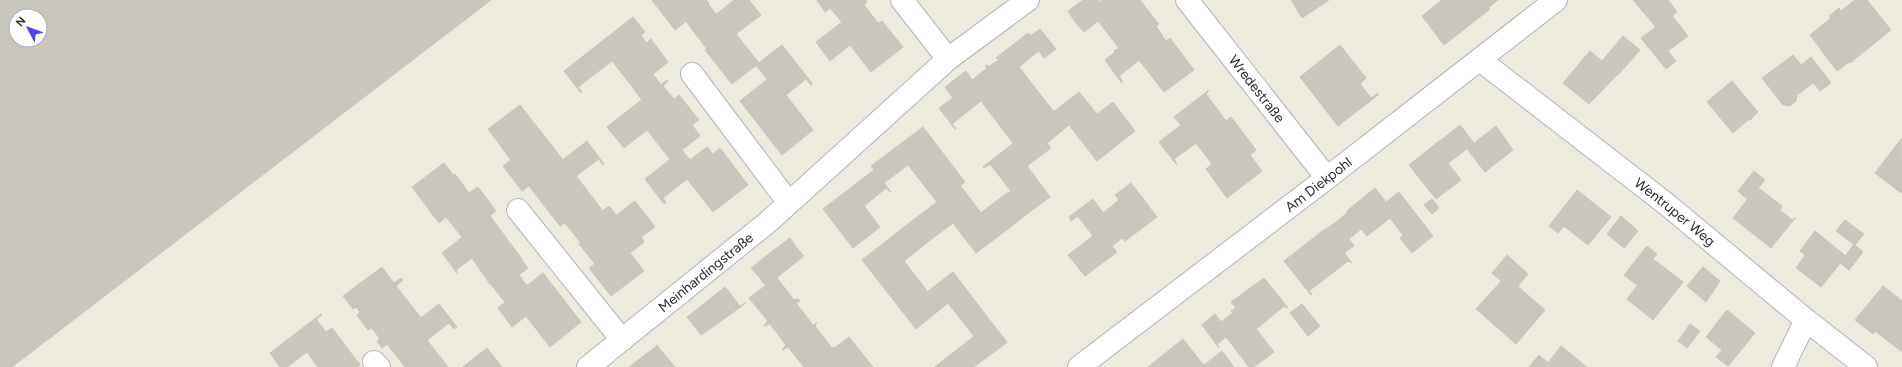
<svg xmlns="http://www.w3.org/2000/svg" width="1902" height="367" font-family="Figtree,sans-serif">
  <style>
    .building { fill: #c8c6bd; stroke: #c8c6b8; fill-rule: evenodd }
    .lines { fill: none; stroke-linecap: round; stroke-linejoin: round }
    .street-casing { stroke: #b2b1be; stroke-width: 24 }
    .street { stroke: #fff; stroke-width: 22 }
    .labels { text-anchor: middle; stroke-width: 3.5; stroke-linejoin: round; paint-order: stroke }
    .street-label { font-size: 14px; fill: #2b2b2b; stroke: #fff }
  </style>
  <rect width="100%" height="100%" fill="#edeade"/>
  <g class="building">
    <path d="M0,0h491l-479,367h-12zM16,16h24v24h-24z"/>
    <polygon points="652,0 706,0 709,3 675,30"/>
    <polygon points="734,0 749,0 761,15 736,34 759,63 732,84 705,50 707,49 694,32"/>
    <polygon points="817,0 841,0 825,12"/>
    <polygon points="841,0 866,0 867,2 864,5 878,23 882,21 903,47 871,72 850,45 830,61 816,42 842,22 830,8"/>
    <polygon points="1083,0 1098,0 1100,2 1075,22 1068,11"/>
    <polygon points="1102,0 1140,0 1156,21 1115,52 1114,51 1119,48 1098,21 1084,32 1075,22"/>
    <polygon points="1291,0 1329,0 1302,18"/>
    <polygon points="1442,0 1483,0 1490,9 1444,45 1422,16"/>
    <polygon points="1483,0 1498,0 1489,7"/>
    <polygon points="1633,0 1668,0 1677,12 1672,16 1688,36 1673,47"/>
    <polygon points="1855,0 1867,0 1891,30 1850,63 1849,62 1837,71 1810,35 1831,18 1829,16 1839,8 1841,11"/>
    <polygon points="708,4 716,14 694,32 686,21"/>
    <polygon points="633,17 645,32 641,35 646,43 651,39 668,62 634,89 612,61 578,87 582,92 581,93 564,71"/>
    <polygon points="1156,21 1159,24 1156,26 1166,41 1170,38 1194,70 1164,92 1139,60 1119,76 1123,82 1121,82 1105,60"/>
    <polygon points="1656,27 1673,47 1668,51 1676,61 1666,69 1641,38"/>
    <polygon points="1040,29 1056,49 1044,58 1039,51 1041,49 1030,36"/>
    <polygon points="1028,33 1041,49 1019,67 1054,112 1034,127 988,67 999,60 996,58"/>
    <polygon points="1623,36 1640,50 1618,75 1602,61"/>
    <polygon points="782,45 793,59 767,79 756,65"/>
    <polygon points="1340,45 1366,78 1360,84 1371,98 1378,93 1378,95 1338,126 1300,77"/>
    <polygon points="1590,51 1618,74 1589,104 1563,83"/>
    <polygon points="1793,55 1817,85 1816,86 1813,83 1797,95 1796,101 1790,106 1783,105 1762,78"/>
    <polygon points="1811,57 1831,83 1820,91 1801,65"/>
    <polygon points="793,59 812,83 811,85 806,79 786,95 813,130 782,155 740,101"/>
    <polygon points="987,65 1034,127 1013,143 981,101 952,124 956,128 955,129 939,108 953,98 945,87 966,71 972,80 987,68 985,66"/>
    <polygon points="653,74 661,85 642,100 634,89"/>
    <polygon points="667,80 668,81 663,86 674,99 679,95 699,120 692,125 700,136 670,159 647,130 624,148 607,127"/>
    <polygon points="1732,81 1758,112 1752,118 1752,119 1748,120 1733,133 1707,102"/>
    <polygon points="1209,90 1206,94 1226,121 1231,117 1256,150 1250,155 1262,171 1227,198 1206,169 1212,164 1196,143 1174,159 1177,164 1176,164 1159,142 1181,125 1174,117"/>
    <polygon points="1079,92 1097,114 1113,102 1135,131 1097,161 1069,125 1047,143 1034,127"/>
    <polygon points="520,105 563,160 522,191 503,166 511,160 488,129"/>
    <polygon points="1460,125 1474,143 1463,152 1449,134"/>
    <polygon points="1496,126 1513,150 1485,172 1467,149"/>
    <polygon points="923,127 965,182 937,202 908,165 884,183 871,166"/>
    <polygon points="1034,127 1051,148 1027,166 1050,197 1023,217 1006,194 1011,191 990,164 984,168 983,167"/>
    <polygon points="1449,134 1463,152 1452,160 1438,142"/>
    <polygon points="1901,139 1902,191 1901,193 1875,173"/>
    <polygon points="587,141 604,164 603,165 599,159 576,176 603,211 573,233 565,223 560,226 529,186"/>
    <polygon points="1438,142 1452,160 1448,163 1461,180 1436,199 1409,165"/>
    <polygon points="707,147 713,154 720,148 748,185 713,212 687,179 663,198 666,202 664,204 645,179 682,150 690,160"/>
    <polygon points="444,163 453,175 421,199 412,187"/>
    <polygon points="874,170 891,192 890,192 886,188 864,206 880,227 853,248 823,209"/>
    <polygon points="1754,171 1765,180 1748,200 1738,191"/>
    <polygon points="455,174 469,193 478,187 496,211 462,237 446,217 439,223 421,199"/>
    <polygon points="1131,183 1157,217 1125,241 1122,238 1112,246 1117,252 1085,276 1068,255 1093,236 1078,216 1071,221 1069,217 1093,199 1103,213 1119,200 1115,195"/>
    <polygon points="960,185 981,213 986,209 1004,232 976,253 953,223 929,241 913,220"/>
    <polygon points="1757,187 1782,206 1780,210 1792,220 1796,217 1771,248 1733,218"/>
    <polygon points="1375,188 1386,202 1381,206 1390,218 1367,236 1347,211"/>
    <polygon points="1577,190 1611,217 1588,245 1564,226 1558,233 1549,226"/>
    <polygon points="1399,192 1433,236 1412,253 1400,238 1403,235 1381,206"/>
    <polygon points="1006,194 1023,217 1013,225 995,202"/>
    <polygon points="1432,199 1439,208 1432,214 1424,205"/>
    <polygon points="635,201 655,227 641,237 644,242 630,253 644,271 611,296 589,268 595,264 579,244"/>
    <polygon points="995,202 1013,225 1004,232 986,209"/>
    <polygon points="609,206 617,216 581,243 573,233"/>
    <polygon points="1348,212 1361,229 1349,239 1336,222"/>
    <polygon points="490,216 522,259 490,284 472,258 456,270 457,273 442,253"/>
    <polygon points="1621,216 1638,231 1624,248 1607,234"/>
    <polygon points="913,220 929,241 904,261 927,291 902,311 862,260"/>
    <polygon points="1845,220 1864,234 1855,245 1836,231"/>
    <polygon points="1336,222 1354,246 1344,253 1326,229"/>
    <polygon points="1325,229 1352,263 1348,261 1309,291 1312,294 1311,295 1284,261"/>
    <polygon points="1815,231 1846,256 1821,287 1796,268 1805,255 1800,251"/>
    <polygon points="790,238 796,247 777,262 770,253"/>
    <polygon points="1854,244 1863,252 1849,270 1840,263"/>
    <polygon points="1647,246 1657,254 1653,259 1683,282 1664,306 1624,275"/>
    <polygon points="796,247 804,256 785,271 777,262"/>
    <polygon points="770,253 777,262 758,276 751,268"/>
    <polygon points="1507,255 1528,274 1518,286 1506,276 1501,281 1492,273"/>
    <polygon points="521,259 528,268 497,292 490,283"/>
    <polygon points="777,262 785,271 766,286 758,276"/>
    <polygon points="382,267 396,286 357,315 360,312 356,307 353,309 343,296"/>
    <polygon points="1703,267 1720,281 1706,302 1687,286"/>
    <polygon points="953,272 992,323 974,336 948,303 916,329 902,311"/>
    <polygon points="543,273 581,322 550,347 526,316 512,327 498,308"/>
    <polygon points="519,275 527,286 505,302 497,292"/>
    <polygon points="780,275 777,278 794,300 798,299 764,326 768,321 749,298"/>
    <polygon points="1506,276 1545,310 1516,344 1476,309"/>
    <polygon points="401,278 403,280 396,286 394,283"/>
    <polygon points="1264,278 1288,308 1284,306 1254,331 1231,302"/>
    <polygon points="396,286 421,318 382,348 377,341 380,339 372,328 368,330 357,315"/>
    <polygon points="1637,286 1664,306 1653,320 1627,299"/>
    <polygon points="1883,286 1902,301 1902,352 1875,331 1873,334 1855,320"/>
    <polygon points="725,287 733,297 713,311 706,302"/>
    <polygon points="733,297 740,306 746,303 721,321 713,311"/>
    <polygon points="798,299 800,301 796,303 813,325 817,323 782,350 786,345 770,324 764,326"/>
    <polygon points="706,302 713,311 694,326 687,317"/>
    <polygon points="439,304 457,327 454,329 449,323 427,340 448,367 405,367 387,344"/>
    <polygon points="1302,304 1320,326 1308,336 1290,313"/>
    <polygon points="1236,308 1254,331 1257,330 1274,352 1254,367 1249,367 1217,325 1233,313 1231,311"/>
    <polygon points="1727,310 1755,333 1738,354 1727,344 1722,350 1706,337"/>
    <polygon points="713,311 721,321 701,335 694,326"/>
    <polygon points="321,314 322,315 316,319 326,332 332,328 360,365 357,367 318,367 307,352 287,367 280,367 270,353"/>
    <polygon points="1215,314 1221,322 1217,325 1226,337 1217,344 1219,348 1202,325"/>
    <polygon points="817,323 815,326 832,348 836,347 811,367 804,367 788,347 782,350"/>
    <polygon points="992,323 1007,342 997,350 982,330"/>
    <polygon points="1690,324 1700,331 1687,348 1678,341"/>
    <polygon points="982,330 997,350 987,357 973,337"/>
    <polygon points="849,337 873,367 811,367 836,347"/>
    <polygon points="973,337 987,357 978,364 963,345"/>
    <polygon points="1183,339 1205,367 1148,367"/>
    <polygon points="1727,344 1738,354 1728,366 1716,357"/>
    <polygon points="658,345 658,347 675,367 629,367"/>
    <polygon points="963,345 978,364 974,367 965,367 954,352"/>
    <polygon points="1561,346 1587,367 1545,367"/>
    <polygon points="487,348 502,367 487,367 478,355"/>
    <polygon points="1222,351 1234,367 1205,367 1204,365"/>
    <polygon points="954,352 965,367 951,367 945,359"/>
    <polygon points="478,355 487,367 472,367 468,363"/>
    <polygon points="1539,355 1548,363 1545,367 1529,367"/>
    <polygon points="945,359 951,367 935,367"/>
    <polygon points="468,363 472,367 463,367"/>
  </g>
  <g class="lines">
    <g class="street-casing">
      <g id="street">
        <polyline points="902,0 948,59"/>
        <path id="s1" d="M1187,0l140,178"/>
        <path id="s2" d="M1480,60l185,143 141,117 60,47"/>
        <polyline points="692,74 789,203"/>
        <polyline points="518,210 622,340"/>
        <polyline points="374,362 379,367"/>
        <path id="s3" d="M588,367l180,-145 180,-163 80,-59"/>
        <path id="s4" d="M1079,367l248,-189 229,-178"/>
        <polyline points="1783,367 1806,320"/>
      </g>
    </g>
    <use href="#street" class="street"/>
  </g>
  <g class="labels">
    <g class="street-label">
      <text dy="5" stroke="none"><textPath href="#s1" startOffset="113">Wredestraße</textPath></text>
      <text dy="5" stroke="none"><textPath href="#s4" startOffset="301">Am Diekpohl</textPath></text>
      <text dy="5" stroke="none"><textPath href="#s2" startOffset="247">Wentruper Weg</textPath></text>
      <text dy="5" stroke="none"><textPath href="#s3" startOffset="151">Meinhardingstraße</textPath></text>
    </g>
  </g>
  <g transform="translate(28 28) rotate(311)"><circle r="19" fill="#ffffff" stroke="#aaaaaa"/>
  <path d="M0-3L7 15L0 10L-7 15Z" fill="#4b43f4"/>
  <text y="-6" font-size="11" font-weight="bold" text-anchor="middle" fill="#2b2b2b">N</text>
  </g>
</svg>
